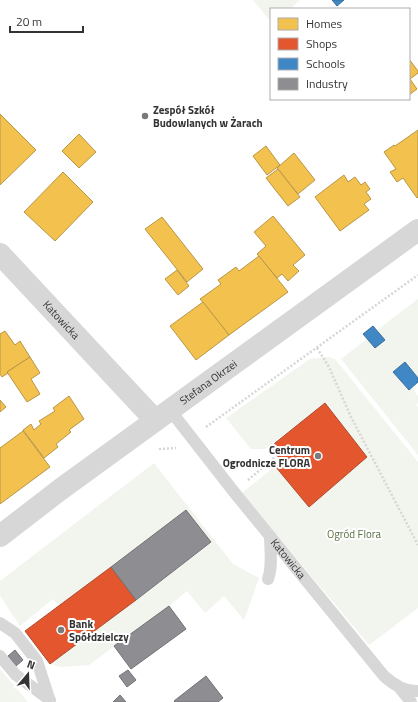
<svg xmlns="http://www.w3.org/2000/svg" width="418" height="702" font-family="'Titillium Web',sans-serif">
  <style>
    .green { fill: #f1f5ed }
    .homes { fill: #f2c14e; stroke: #b99646 }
    .shops { fill: #e4572e; stroke: #af4c30 }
    .schools { fill: #3f88c5; stroke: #3b6e99 }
    .industry { fill: #8d8d92; stroke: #727276 }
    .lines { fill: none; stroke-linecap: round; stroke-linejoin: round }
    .path { stroke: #d6d6d6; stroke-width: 2.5; stroke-dasharray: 2 2; stroke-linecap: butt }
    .service { stroke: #d7d7d7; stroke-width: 12 }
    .tertiary { stroke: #d7d7d7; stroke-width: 22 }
    .poi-dot { fill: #7a7a7a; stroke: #fff; stroke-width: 1.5 }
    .labels { text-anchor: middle; stroke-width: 4; stroke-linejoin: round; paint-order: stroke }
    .poi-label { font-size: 11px; font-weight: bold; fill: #333; stroke: #fff; text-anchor: start }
    .street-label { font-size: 11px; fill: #333; stroke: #fff }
    .park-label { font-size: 11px; fill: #56703f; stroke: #fff }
  </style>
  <rect width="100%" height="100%" fill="#fff"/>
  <g class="green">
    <polygon points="253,0 300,0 290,9 271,9 271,22"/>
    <polygon points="418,299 418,378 405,363 394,372 408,389 411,387 418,396 418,403 416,405 418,408 418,455 341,359 367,339 375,348 385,340 377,330"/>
    <polygon points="328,357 335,359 418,462 418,608 369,645 242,493 275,466 309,507 367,456 325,403 265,449 251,449 226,418 310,359"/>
    <polygon points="154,463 233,564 259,578 244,620 224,596 205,613 187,591 169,606 89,665 60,667 50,664 211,543 185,510 59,606 53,599 20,626 0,596 0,581"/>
    <polygon points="0,669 28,702 0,702"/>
  </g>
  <g class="homes">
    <polygon points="409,59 418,71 418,73 410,79 417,89 409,95"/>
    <polygon points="0,114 36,150 0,185"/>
    <polygon points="418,130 418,197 417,198 403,178 397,182 390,172 396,169 384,152 394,145 395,146"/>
    <polygon points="79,134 96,152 79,168 62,151"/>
    <polygon points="266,146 280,165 267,175 253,156"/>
    <polygon points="294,153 315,180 298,194 277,168"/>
    <polygon points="278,169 300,197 288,206 266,178"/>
    <polygon points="63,172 93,202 55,241 24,212"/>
    <polygon points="344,175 348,182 355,177 361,185 365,182 370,189 366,192 371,199 364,204 369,210 340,231 315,197"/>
    <polygon points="273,216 305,255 293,265 299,271 288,281 282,274 277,278 257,254 266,246 254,232"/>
    <polygon points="162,217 203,269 187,282 145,229"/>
    <polygon points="259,256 288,292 229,335 200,299 221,284 218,280 236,267 239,271"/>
    <polygon points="177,270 189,286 178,295 165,279"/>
    <polygon points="203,302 229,335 196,360 170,326"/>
    <polygon points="5,331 15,345 20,341 30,357 7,372 8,373 2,377 0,374 0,334"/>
    <polygon points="30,357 40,373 31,379 40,394 27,402 7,372"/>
    <polygon points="69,396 84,419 69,430 71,432 56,444 58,447 44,458 23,430 31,424 34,430 41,424 39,421 55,411 53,408"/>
    <polygon points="0,400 6,407 0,412"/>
    <polygon points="23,431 50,467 0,504 0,448"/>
  </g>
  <g class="shops">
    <polygon points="325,403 367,457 309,507 275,466 282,461 272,450 275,443"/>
    <polygon points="111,567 136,600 50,664 25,631"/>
  </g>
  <g class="schools">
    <polygon points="332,0 344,0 337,6"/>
    <polygon points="373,326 385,340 375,348 363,334"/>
    <polygon points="405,362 418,378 418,382 409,390 393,372"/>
  </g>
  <g class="industry">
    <polygon points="186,510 211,542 136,600 111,567"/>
    <polygon points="169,606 186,629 131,669 114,646"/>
    <polygon points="15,650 23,660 16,666 8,656"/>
    <polygon points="128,670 136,680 127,687 119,676"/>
    <polygon points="206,676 223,698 218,702 175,702 174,701"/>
    <polygon points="120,695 126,702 113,702"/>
  </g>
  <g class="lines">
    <g class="path">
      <polyline points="317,348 329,367 351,417 418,545"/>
      <polyline points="206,427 418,275"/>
      <polyline points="159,449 176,448"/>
      <polyline points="248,480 274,458"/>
    </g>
    <g class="service">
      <path id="s1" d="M170,410l64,82 150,184c10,9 21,16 34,15"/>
      <path d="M268,579c5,-13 2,-29 2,-43"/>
      <polyline points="0,623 15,633 37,661 49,698"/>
      <polyline points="0,656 16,675 50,700"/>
      <polyline points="399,687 411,702"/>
    </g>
    <g class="tertiary">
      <path id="s2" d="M0,254l155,166"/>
      <path id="s3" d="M0,536l61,-47 357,-259"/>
    </g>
  </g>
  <g class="poi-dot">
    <circle cx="145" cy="116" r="4"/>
    <circle cx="318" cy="456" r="4"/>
    <circle cx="61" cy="630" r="4"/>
  </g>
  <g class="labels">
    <g class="poi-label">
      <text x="153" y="114">Zespół Szkół<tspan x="153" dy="13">Budowlanych w Żarach</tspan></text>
      <text x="310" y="454" text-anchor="end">Centrum<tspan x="310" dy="13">Ogrodnicze FLORA</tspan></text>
      <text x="69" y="628">Bank<tspan x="69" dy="13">Spółdzielczy</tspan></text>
    </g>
    <g class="street-label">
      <text dy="4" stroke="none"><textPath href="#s2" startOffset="90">Katowicka</textPath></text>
      <text dy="4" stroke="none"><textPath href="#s3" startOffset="259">Stefana Okrzei</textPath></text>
      <text dy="4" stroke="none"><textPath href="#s1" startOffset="190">Katowicka</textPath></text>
    </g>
    <g class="park-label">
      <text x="354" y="538">Ogród Flora</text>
    </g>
  </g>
  <rect x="270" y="8" width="140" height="92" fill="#ffffff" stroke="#adadad"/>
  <rect x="278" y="18" width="20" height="12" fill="#f2c14e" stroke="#adadad"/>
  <text x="306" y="28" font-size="12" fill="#333333">Homes</text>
  <rect x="278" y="38" width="20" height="12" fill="#e4572e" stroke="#adadad"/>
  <text x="306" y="48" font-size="12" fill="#333333">Shops</text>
  <rect x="278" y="58" width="20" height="12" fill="#3f88c5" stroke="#adadad"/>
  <text x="306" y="68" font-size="12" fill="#333333">Schools</text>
  <rect x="278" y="78" width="20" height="12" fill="#8d8d92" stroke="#adadad"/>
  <text x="306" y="88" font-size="12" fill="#333333">Industry</text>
  <g transform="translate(28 674) rotate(19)" stroke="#ffffff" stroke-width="3" paint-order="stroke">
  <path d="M0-3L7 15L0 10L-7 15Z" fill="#333333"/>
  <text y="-6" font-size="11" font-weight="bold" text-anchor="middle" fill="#333333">N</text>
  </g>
  <path d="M10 26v6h73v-6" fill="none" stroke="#333333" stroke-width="2"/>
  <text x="16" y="26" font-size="12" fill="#333333" stroke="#ffffff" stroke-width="3" paint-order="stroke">20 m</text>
</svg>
